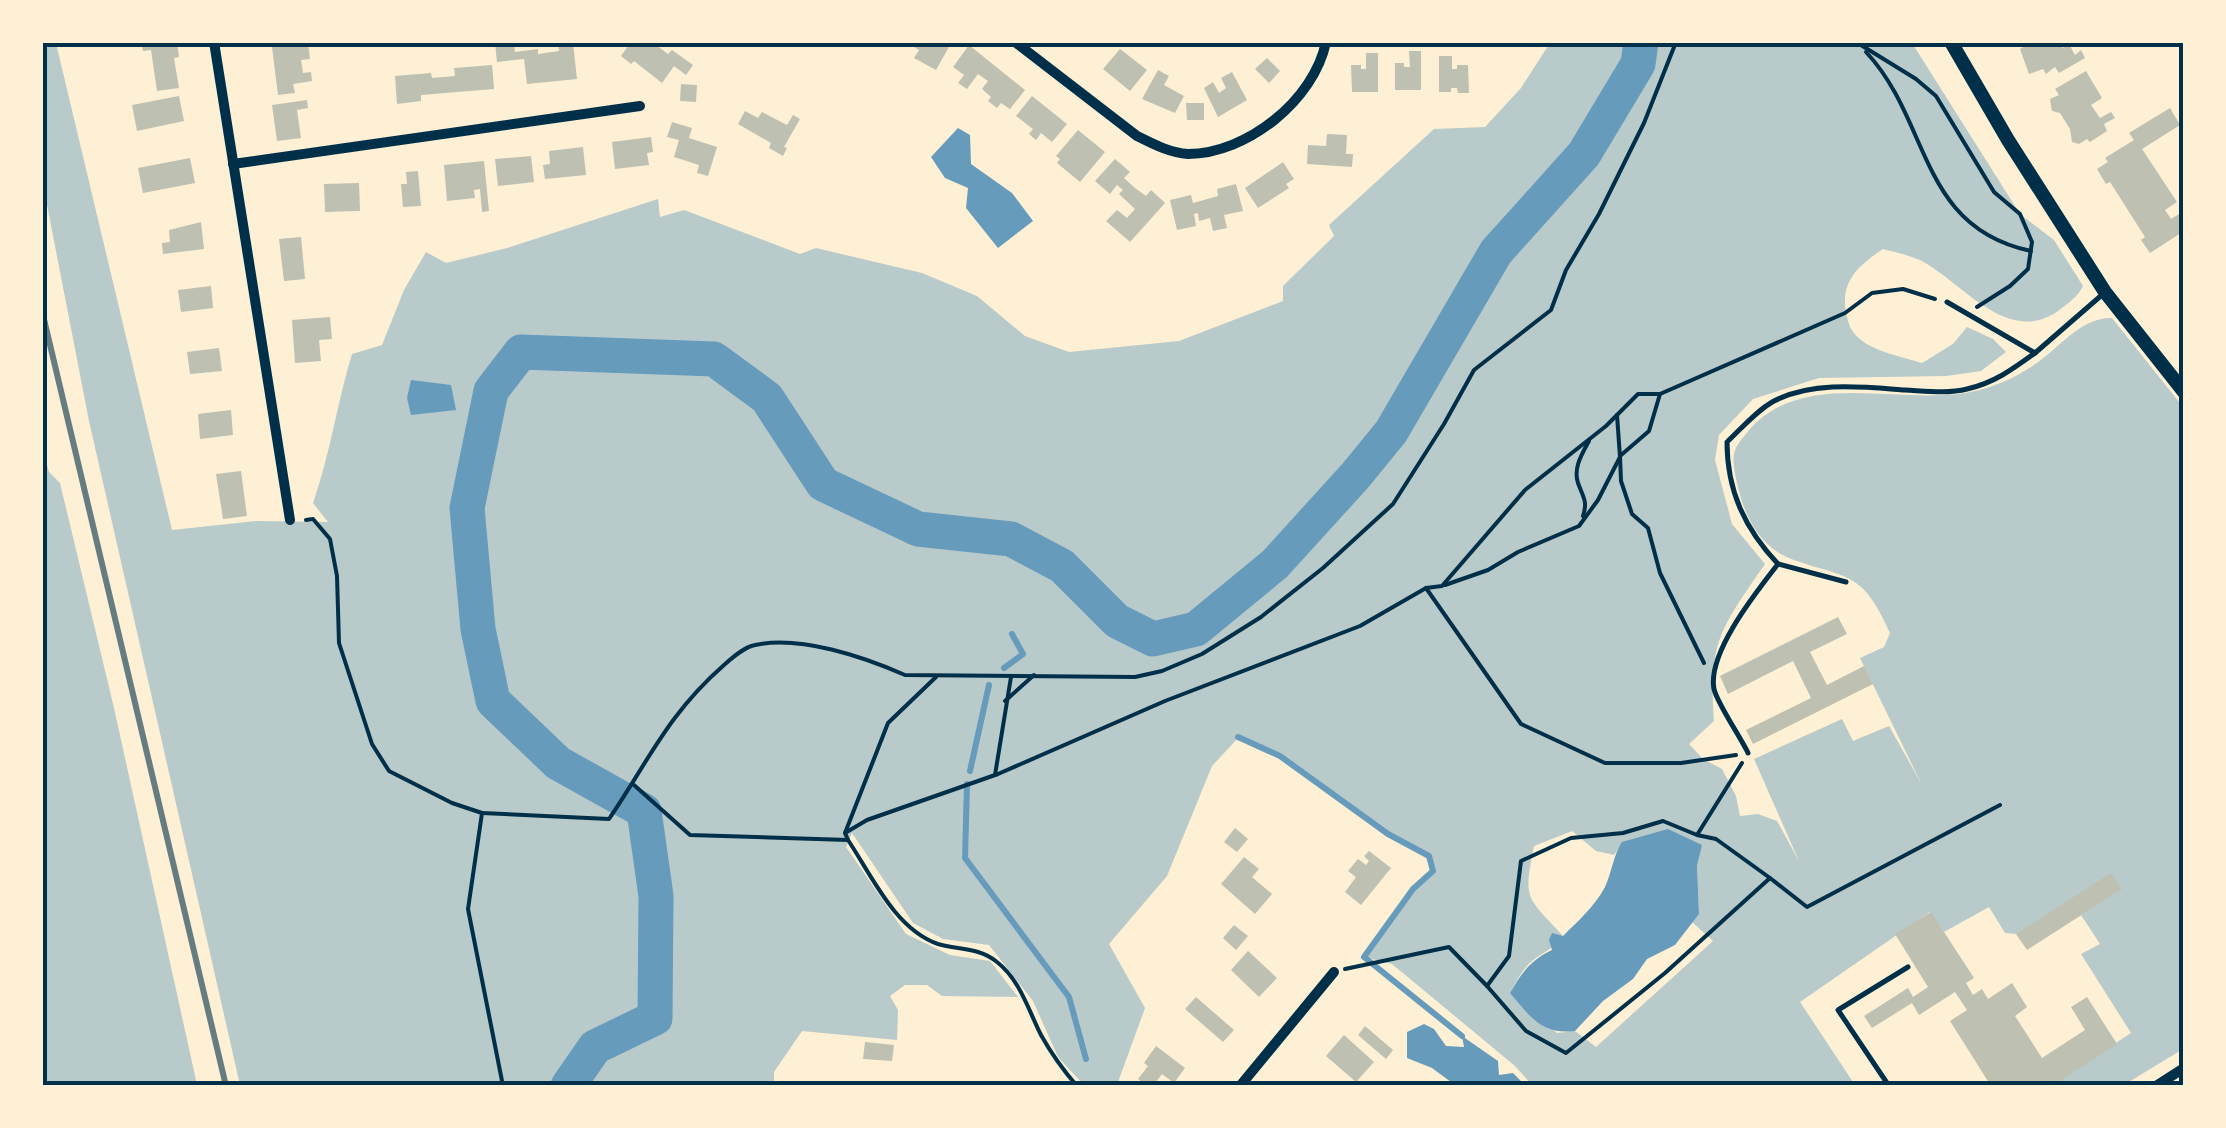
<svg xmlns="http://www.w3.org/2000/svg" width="2226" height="1128" font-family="'Alegreya Sans',sans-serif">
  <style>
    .green { fill: #b9caca; fill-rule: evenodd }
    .water { fill: #669bbc }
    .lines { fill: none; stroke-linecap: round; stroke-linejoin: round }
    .stream { stroke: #669bbc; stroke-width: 6 }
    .river { stroke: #669bbc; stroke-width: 35 }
    .building { fill: #bec0b2 }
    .path { stroke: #003049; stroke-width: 4 }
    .service { stroke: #003049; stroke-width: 5 }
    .minor { stroke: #003049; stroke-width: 10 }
    .secondary { stroke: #003049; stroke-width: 14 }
    .rail { stroke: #657d81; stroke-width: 6 }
    .neatline { fill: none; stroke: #003049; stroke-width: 4 }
  </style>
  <rect width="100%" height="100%" fill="#fdf0d5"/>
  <g class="green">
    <path d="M42,43h14l116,487 85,-9 71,1 -15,-19c17,-48 24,-100 39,-149l30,-9 22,-55 22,-38 20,11 61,-15 151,-49 2,18 24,-7 116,44 16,-6 106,25 55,23 48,40 44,16 110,-11 104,-40v-15l51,-50 -5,-11 105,-96 51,-2 36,-39 29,-45h362l108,171 34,26 29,46c-5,10 -12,15 -21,22 -50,40 -94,-19 -135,-44 -12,-8 -30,-11 -44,-15 -24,16 -43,32 -37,64 3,13 5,19 15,27 15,12 42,17 61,23l31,-19 14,-17 26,12 13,13 -25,19 -35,5 -127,2 -66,21 -34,36 -4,25 17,64 33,40c-44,64 -57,77 -51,157l-25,23 14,15 19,10 14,27 4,20 18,-2 19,7 22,40 -45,-102 88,-40 11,22 36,-15 32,57 -61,-125 24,-11 6,-14c-8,-17 -18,-39 -34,-50 -16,-13 -56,-17 -77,-30 -25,-16 -36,-43 -42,-70 -6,-29 -6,-32 13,-54 48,-54 131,-30 195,-34 31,-1 60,-11 86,-28 27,-17 49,-50 81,-49l71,89v642l-59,36h-72l79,-52 -50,-79 19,-10 -19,-29 40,-26 -105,45 -11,-1 -16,-26 -45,25 -14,-20 -130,90 55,83h-323l-17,-19 -123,-102 -28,-7 49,-68 20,-18 -4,-15 -41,-22 -108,-78 -42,-18 -26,28 -45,110 -58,68 36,64 -28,77 -35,-2 -24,-26 -25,-56 -44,-56 -46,-6 -30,-16 -61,-90 -6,14 60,87 44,21 40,6 28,36 -76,-1 -15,-11h-22l-15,11 8,14 -1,30 -95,-9 -28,41v13h-534l-151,-664 -46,-237zM1572,831l24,20 18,4 9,-13 74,23 2,49 -8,7 22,20 -117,106 -21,-16 -18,2 -47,-40c7,-13 14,-27 26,-35 11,-8 18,-10 27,-22 -37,-40 -40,-36 -29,-90z"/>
    <polygon points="42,448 49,472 60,483 114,708 197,1085 43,1085"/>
  </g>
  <g class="water">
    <polygon points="958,128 970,135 971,164 1012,193 1033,221 998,248 966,208 968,188 945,178 931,157"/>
    <polygon points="411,380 451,385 456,410 411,415 407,398"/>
    <path d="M1668,829l34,16 -5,20 2,49 -24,31 -28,14 -14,20 -30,22 -28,30c-34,4 -45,-15 -65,-38 11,-20 21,-33 42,-43l-3,-10 3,-7 11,3c15,-15 32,-30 42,-49 7,-15 8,-31 17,-45z"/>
    <polygon points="1424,1024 1434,1029 1446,1046 1464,1047 1462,1036 1498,1061 1499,1075 1513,1073 1525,1085 1455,1085 1432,1068 1407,1058 1407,1032"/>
  </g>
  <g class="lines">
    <g class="stream">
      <polyline points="1004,668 1023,654 1012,634"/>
      <polyline points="1238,737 1280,756 1388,834 1429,856 1433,871 1413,889 1364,957 1462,1036"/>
      <polyline points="970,771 989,685"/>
      <polyline points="967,784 965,858 1069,997 1086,1059"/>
    </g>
    <polyline class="river" points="568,1086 595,1047 655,1018 656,896 644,811 558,763 493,701 478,629 467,508 491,391 521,352 714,359 767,398 823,484 918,529 1011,539 1062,566 1117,621 1153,639 1196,629 1275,564 1355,476 1391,432 1496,252 1584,154 1638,64 1641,42"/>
  </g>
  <g class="building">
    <polygon points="141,42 177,42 179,57 174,58 179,88 157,91 151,50 143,51"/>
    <polygon points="514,42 515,52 538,49 538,54 559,51 558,45 573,43 577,79 527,84 524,59 497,62 495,43"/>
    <polygon points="631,42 652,42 668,54 672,50 693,65 686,75 674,66 662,83 634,61 631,64 621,56"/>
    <polygon points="906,42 946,42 950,45 936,70 914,58 919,50"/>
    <polygon points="2031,42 2060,42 2063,48 2069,44 2075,55 2081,50 2085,58 2059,73 2055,67 2046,74 2043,69 2029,74 2020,49"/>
    <polygon points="308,43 310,59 301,60 303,73 311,72 312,81 293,84 295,93 278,95 272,47"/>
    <polygon points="969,45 1025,90 1010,109 1001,103 997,108 988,101 991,97 982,89 988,81 978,74 967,89 958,83 964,75 953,67"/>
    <polygon points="1120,49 1147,70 1130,91 1103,69"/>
    <polygon points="1409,51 1421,51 1421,90 1395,90 1395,63 1404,63 1404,67 1410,67"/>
    <polygon points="1366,53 1378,53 1378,92 1352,92 1351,65 1361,65 1361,69 1366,69"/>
    <polygon points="1439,56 1452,56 1452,69 1457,69 1457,65 1468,65 1469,93 1458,93 1457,88 1451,88 1451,92 1439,92"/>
    <polygon points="1267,58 1280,71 1269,83 1255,69"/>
    <polygon points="492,65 494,89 421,95 421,101 397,104 395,76 431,73 432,78 455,76 454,68"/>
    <polygon points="1158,70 1169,76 1164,85 1184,96 1175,113 1142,99"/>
    <polygon points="2086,71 2102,98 2091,105 2100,118 2111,112 2115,118 2104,124 2107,131 2090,142 2087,139 2079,144 2072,142 2070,129 2060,113 2052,111 2050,99 2059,95 2055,89"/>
    <polygon points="1232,72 1247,100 1218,117 1204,88 1213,82 1219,93 1226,88 1221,78"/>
    <polygon points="681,84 697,85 696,102 680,101"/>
    <polygon points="179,96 184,121 137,131 132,105"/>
    <polygon points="1032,96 1067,124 1052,142 1041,133 1036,140 1029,134 1033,129 1016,116"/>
    <polygon points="307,100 308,108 297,110 301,138 277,141 272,105"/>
    <polygon points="1186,103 1204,103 1204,120 1187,120"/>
    <polygon points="2170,108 2180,125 2142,149 2177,202 2165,210 2171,219 2184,211 2184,231 2150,253 2141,240 2145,237 2110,182 2106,184 2097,169 2108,162 2105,158 2134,140 2129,133"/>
    <polygon points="745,111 758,118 762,112 787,125 793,115 800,119 784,147 787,148 783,156 769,148 771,143 738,124"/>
    <polygon points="672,122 692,128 689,138 717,147 708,176 697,173 699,165 674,157 679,140 667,137"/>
    <polygon points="1078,130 1105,152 1080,182 1057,163 1060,159 1056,156"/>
    <polygon points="1327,134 1347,135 1346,154 1353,154 1352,167 1307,164 1308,145 1326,146"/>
    <polygon points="651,137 653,152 647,153 649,165 615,169 612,142"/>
    <polygon points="583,147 586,175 545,179 543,165 550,164 549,151"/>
    <polygon points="531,156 534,182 498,186 495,159"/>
    <polygon points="190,158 195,183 143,193 138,168"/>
    <polygon points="1115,159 1130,172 1124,178 1135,188 1146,196 1151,190 1165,203 1130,242 1106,221 1117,210 1127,218 1135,209 1119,194 1123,190 1117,185 1110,194 1095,181"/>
    <polygon points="484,161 489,211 482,212 480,189 474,190 475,198 447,201 444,165"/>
    <polygon points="1283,162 1294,179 1286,184 1289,188 1258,208 1245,188"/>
    <polygon points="418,171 421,206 403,207 401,184 407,184 406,172"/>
    <polygon points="359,183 360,211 325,212 324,184"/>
    <polygon points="1236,184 1243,211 1224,215 1227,228 1213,231 1210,218 1199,221 1198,213 1194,214 1196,226 1177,230 1170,200 1191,195 1193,203 1218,196 1217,189"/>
    <polygon points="201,222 204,249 163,254 162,243 170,242 169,230"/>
    <polygon points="301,237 305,279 284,281 279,239"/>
    <polygon points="211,286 213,308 181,312 178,290"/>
    <polygon points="330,317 332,339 319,340 321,361 295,363 292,320"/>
    <polygon points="219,348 222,371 190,374 187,352"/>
    <polygon points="231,410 233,435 200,439 198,414"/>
    <polygon points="241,471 247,516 223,519 216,474"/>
    <polygon points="1838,617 1847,634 1810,652 1827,685 1864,666 1873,684 1753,744 1746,730 1811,698 1793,661 1728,694 1720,676"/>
    <polygon points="1235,828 1248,839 1237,852 1224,842"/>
    <polygon points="1369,851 1391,868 1361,905 1345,892 1356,877 1348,871 1358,859 1366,865 1369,861 1364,856"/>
    <polygon points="1244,857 1259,869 1252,877 1272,894 1255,914 1221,884"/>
    <polygon points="2111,873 2122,889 2027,950 2016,934"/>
    <polygon points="1931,912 1974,978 1966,983 1973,995 1982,989 1988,999 2012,983 2027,1007 2015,1016 2042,1058 2085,1030 2071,1007 2087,997 2117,1044 2052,1086 1991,1086 1950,1021 1967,1010 1955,992 1919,1015 1912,1003 1872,1028 1864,1016 1908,988 1913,997 1928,987 1895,934"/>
    <polygon points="1234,925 1248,936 1236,950 1223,938"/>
    <polygon points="1248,951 1277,978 1259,997 1231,970"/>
    <polygon points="1196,997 1234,1030 1223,1042 1185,1009"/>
    <polygon points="1365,1026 1393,1050 1386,1059 1358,1035"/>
    <polygon points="1344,1035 1374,1062 1356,1082 1326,1056"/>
    <polygon points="865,1042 894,1045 892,1061 863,1059"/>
    <polygon points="1156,1046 1185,1068 1174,1083 1162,1074 1153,1086 1146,1086 1138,1079 1148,1066 1144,1063"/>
  </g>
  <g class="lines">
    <g class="path">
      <polyline points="1856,42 1916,79 1936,96 1994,192 2020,214 2032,242 2028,269 2010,286 1977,307"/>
      <path d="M1866,52c65,69 52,175 165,199"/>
      <polyline points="1660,394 1649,431 1620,456 1621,481 1632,514 1648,528 1660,573 1704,663"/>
      <path d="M1583,516c5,-15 0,-19 -5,-33 -5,-15 4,-29 11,-42"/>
      <polyline points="306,520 313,519 330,539 337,576 339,643 372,744 389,771 452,803 482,813 468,909 503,1086"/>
      <polyline points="1445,585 1488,570 1518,552 1579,526 1598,500 1620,457 1617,415"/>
      <polyline points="1426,588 1521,724 1605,763 1681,763 1736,755"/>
      <polyline points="1005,701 1034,675"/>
      <polyline points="995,775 1011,677"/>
      <polyline points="634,785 690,835 848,840 845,833 888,723 936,677"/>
      <path d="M482,813l127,6c40,-59 59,-105 115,-154 8,-7 20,-18 31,-20 45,-10 109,12 150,30l230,2 27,-6 40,-17 59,-37 62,-49 70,-64 51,-80 30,-54 77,-60 15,-40 33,-56 45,-91 32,-81"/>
      <polyline points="845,833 867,820 998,774 1165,701 1360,626 1426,588 1442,586 1525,490 1606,426 1638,394 1660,394 1845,313 1872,293 1903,289 1935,299"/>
      <polyline points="1697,835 1716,839 1770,878 1665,973 1566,1053 1526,1031 1487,986 1509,956 1521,861 1571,838 1623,833 1663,821 1697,835 1742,763"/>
      <path d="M848,840c24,36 47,89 90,104 20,6 41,3 59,18 23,18 31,47 44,73 10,18 22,35 36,51"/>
      <polyline points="1770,878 1807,907 2000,805"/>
      <polyline points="1345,969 1449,947 1487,986"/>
    </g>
    <g class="service">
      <polyline points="1947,302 2035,353 2103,294"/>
      <polyline points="1778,564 1846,582"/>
      <path d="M1748,753c-7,-15 -31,-50 -34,-64 -7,-36 43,-98 64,-125 -33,-35 -51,-73 -51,-122 15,-14 29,-31 47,-41 39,-20 89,-14 131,-11 20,1 42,4 62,-1 27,-6 46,-20 68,-36"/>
      <polyline points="1889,1086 1838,1010 1908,967"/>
    </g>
    <g class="minor">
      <polyline points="214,42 290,520"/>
      <path d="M1015,42l122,94c16,8 33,17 51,18 59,0 126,-54 138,-112"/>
      <polyline points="233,164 640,106"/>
      <polyline points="1240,1086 1334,972"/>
      <polyline points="2156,1086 2184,1068"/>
    </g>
    <polyline class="secondary" points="1951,42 2008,140 2105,292 2184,392"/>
    <polyline class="rail" points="42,311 226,1086"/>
  </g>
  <rect width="2226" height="1128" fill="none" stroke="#fdf0d5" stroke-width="90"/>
  <rect x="45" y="45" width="2136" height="1038" class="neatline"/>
</svg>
